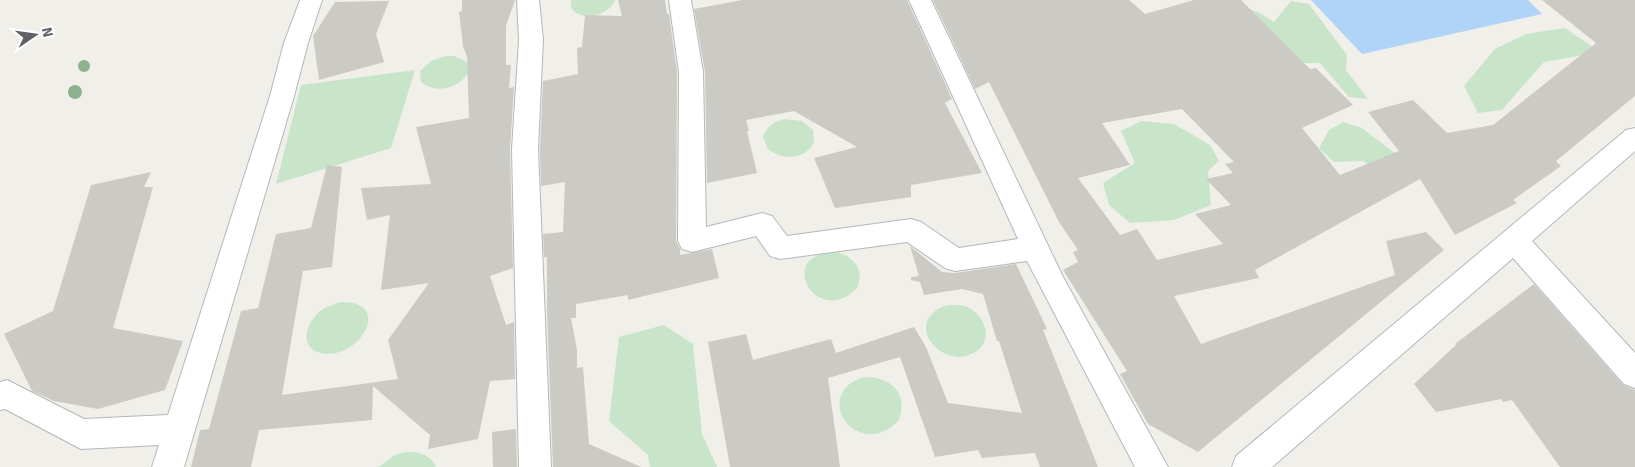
<svg xmlns="http://www.w3.org/2000/svg" width="1635" height="467" font-family="Signika,sans-serif">
  <style>
    .green { fill: #c8e5ca }
    .water { fill: #b0d3f8 }
    .building { fill: #cccac5; fill-rule: evenodd }
    .lines { fill: none; stroke-linecap: round; stroke-linejoin: round }
    .minor-casing { stroke: #b5b7bb; stroke-width: 2 }
    .minor { fill: #fff; fill-rule: evenodd }
    .tree { fill: #8eb28f }
  </style>
  <rect width="100%" height="100%" fill="#f0efe9"/>
  <g class="green">
    <path d="M571,0h44c-6,19 -48,23 -44,0z"/>
    <polygon points="1291,1 1309,4 1347,55 1346,70 1368,99 1349,97 1320,63 1297,63 1229,3 1258,12 1274,22"/>
    <polygon points="1565,28 1596,49 1595,53 1544,62 1502,110 1478,113 1464,86 1495,49 1526,34"/>
    <path d="M446,56h8l12,5 3,9c-7,18 -33,25 -48,12l-1,-11 11,-10z"/>
    <polygon points="415,70 391,148 276,184 301,85"/>
    <path d="M785,119l17,2 11,9 1,12c-9,18 -30,19 -46,7l-5,-12c4,-11 11,-15 22,-18z"/>
    <polygon points="1141,121 1174,124 1210,145 1219,161 1208,171 1211,205 1174,220 1130,223 1109,205 1103,183 1135,163 1121,131"/>
    <polygon points="1343,122 1362,128 1409,164 1399,186 1363,161 1334,162 1319,148 1329,130"/>
    <path d="M836,252c18,5 29,17 21,36 -40,42 -84,-35 -21,-36z"/>
    <path d="M342,302c52,0 17,59 -21,51 -24,-6 -14,-31 -1,-42 7,-5 14,-7 22,-9z"/>
    <path d="M948,305c7,0 13,0 19,2 16,7 27,30 11,43 -34,26 -80,-30 -30,-45z"/>
    <polygon points="664,325 693,344 702,434 717,467 650,467 648,455 609,421 619,337"/>
    <path d="M864,377c28,0 44,16 35,43 -41,44 -90,-26 -35,-43z"/>
    <path d="M406,452c13,0 24,2 30,15h-57l16,-12z"/>
  </g>
  <polygon class="water" points="1311,0 1528,0 1542,14 1362,54"/>
  <g class="building">
    <polygon points="462,0 515,0 506,26 506,65 511,65 509,88 514,87 510,149 513,268 490,276 506,325 514,322 515,379 490,381 478,439 428,449 430,435 373,386 372,420 259,430 251,467 191,467 200,430 209,429 241,311 258,308 276,234 311,228 327,165 342,167 332,267 303,271 282,395 398,379 388,340 429,283 381,290 390,215 367,220 361,188 431,184 416,127 469,118 467,57 463,46 459,12 462,11"/>
    <polygon points="618,0 665,0 667,14 669,14 677,72 676,241 680,249 680,255 712,249 719,278 628,300 628,295 576,304 576,318 571,318 577,350 577,368 583,367 589,444 641,467 553,467 547,313 547,257 544,257 543,234 563,232 565,182 541,186 540,149 543,81 578,74 577,48 582,47 585,15 622,16"/>
    <polygon points="742,0 907,0 952,99 945,103 982,173 911,185 911,197 835,208 814,158 857,147 794,111 746,120 749,131 747,131 757,173 707,183 705,72 694,9"/>
    <path d="M933,0h196l16,14 49,-14h47l69,69 6,-1 37,37 -51,23 38,47 59,-24 -31,-39 45,-12 34,33 46,-8 103,-82 -54,-43h93v96l-79,65 5,5 -48,34 4,3 -62,32 -35,-56 -165,91 4,8 -85,18 27,48 194,-69 -9,-34 40,-9 18,18 -246,202 -50,-28 -28,-50 7,-3 -64,-101 15,-8 -5,-10 5,-2 -19,-28 -70,-140 -14,7zM1182,109l52,53 -9,2 8,9 -27,6 25,26 -36,9 28,30 -66,16 -20,-31 -17,6 -42,-57 52,-13 -28,-42z"/>
    <polygon points="389,1 376,34 384,62 319,80 313,36 335,2"/>
    <polygon points="151,172 144,187 153,187 113,328 183,341 165,390 98,409 54,401 32,391 4,334 53,311 91,185"/>
    <polygon points="910,246 942,272 955,273 1016,264 1047,329 1043,330 1098,467 1040,467 1035,453 982,458 978,450 935,457 900,357 828,378 840,467 730,467 708,342 746,334 753,360 831,339 836,353 914,327 926,347 948,403 1022,413 999,341 997,341 983,294 962,289 924,295 920,282 911,280 911,277 919,276"/>
    <polygon points="1534,284 1623,385 1635,390 1635,467 1560,467 1512,400 1503,402 1501,399 1436,412 1414,384 1456,345 1455,344"/>
    <polygon points="516,429 517,467 493,467 492,432"/>
  </g>
  <g class="lines">
    <g class="minor-casing">
      <g id="minor">
        <polygon points="300,0 322,0 308,43 294,96 184,467 152,467 159,445 81,449 5,409 0,410 0,382 7,380 84,419 168,415 270,96 284,43"/>
        <polygon points="517,0 539,0 543,40 538,149 551,467 519,467 512,149 519,40"/>
        <polygon points="669,0 691,0 703,72 706,227 762,213 772,216 787,236 911,219 921,222 959,248 1018,239 909,0 931,0 1063,277 1168,467 1135,467 1027,261 955,271 945,268 907,242 780,259 770,256 756,236 692,252 682,249 678,241 679,72"/>
        <polygon points="1635,128 1635,151 1532,241 1635,353 1635,388 1624,384 1513,258 1272,467 1232,467 1236,456 1626,130"/>
      </g>
    </g>
    <use href="#minor" class="minor"/>
  </g>
  <g class="tree">
    <circle cx="84" cy="66" r="6"/>
    <circle cx="75" cy="92" r="7"/>
  </g>
  <g transform="translate(35 35) rotate(77)" stroke="#ffffff" stroke-width="4" paint-order="stroke">
  <path d="M0-4L9 19L0 12L-9 19Z" fill="#606267"/>
  <text y="-8" font-size="14" font-weight="bold" text-anchor="middle" fill="#606267">N</text>
  </g>
</svg>
